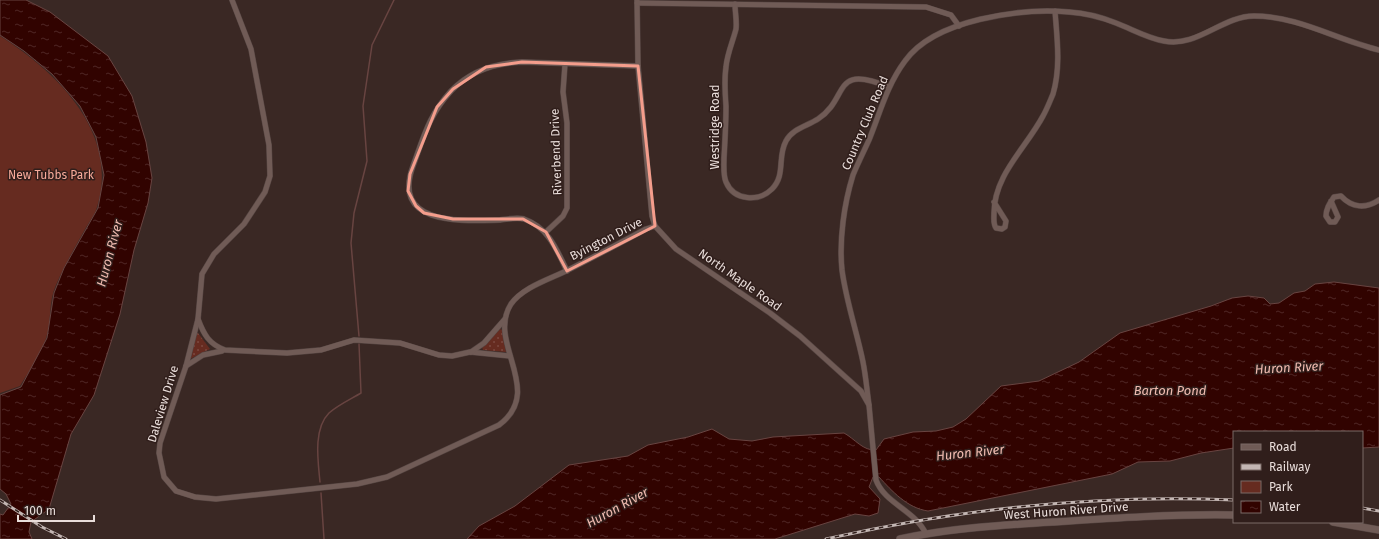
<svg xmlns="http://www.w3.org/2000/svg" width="1379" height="539" font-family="'Fira Sans',sans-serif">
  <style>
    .grass { fill: url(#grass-dots) }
    .park { fill: #662b20 }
    .water { fill: url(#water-ripples); stroke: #684441 }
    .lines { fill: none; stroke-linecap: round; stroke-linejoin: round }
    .stream { stroke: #684441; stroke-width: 1.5 }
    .street-casing { stroke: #554542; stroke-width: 6 }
    .secondary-casing { stroke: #554542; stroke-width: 8 }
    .street { stroke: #705b56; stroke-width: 5 }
    .secondary { stroke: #705b56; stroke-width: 7 }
    .rail-casing { stroke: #c3b6b3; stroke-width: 3 }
    .rail { stroke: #301e1b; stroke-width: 1.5; stroke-dasharray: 4.5; stroke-linecap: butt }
    .marked { fill: none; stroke: #f49d8c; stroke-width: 3; stroke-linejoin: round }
    .labels { text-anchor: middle; stroke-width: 3; stroke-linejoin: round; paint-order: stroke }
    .street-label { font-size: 12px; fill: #e9ddda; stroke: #301e1b }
    .park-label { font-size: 12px; fill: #f8aa9a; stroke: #301e1b }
    .water-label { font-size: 13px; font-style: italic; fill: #f0bbb0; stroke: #301e1b }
  </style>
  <defs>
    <pattern id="grass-dots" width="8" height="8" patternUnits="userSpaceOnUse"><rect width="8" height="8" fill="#662b20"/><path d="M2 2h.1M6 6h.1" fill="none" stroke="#7c4940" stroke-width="1.8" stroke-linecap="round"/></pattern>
    <pattern id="water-ripples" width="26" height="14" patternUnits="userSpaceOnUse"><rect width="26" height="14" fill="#310300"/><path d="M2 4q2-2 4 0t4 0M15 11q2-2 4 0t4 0" fill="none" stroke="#4f2725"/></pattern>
  </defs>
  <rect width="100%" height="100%" fill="#3a2824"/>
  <g class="grass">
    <polygon points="500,329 502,330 506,352 483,350 482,347"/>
    <polygon points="197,333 198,333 210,349 190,359"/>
  </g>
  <path class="park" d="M0,36c57,36 120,97 97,171 -2,8 -9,16 -13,24 -10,18 -20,35 -28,54 -8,17 -4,36 -10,53 -5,17 -17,33 -26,48l-20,7z"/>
  <g class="water">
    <polygon points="0,0 26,0 50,12 108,56 132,96 146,142 152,178 148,203 134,250 120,314 94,395 71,434 49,509 31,522 29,532 32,539 0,539 0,514 3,515 11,504 6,494 0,489 0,395 21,387 47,338 54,293 64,268 98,208 104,175 96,137 80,106 52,74 24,51 0,35"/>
    <path d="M1334,282l45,6v159l-17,1v-16h-128v16l-33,5 -31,8 -32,1 -26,12 -184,37c-21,-3 -36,-20 -49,-34h-6l-4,10 11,12 -2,14 -9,3 -14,-2 -80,25h-308l12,-13 36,-20 54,-41 59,-9 20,-11 40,-8 24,-8 17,10 23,2 21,-4 71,-4c11,6 19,18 32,17l8,-11 29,-7 23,-1 17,-4 13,-8 35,-33 38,-5 40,-19 41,-29 91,-27 21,-8 16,-2 16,2 6,6 9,-1 15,-10 11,-2 10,-7z"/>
  </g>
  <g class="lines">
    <g class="stream">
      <polyline points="359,336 351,243 354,213 367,161 363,106 372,45 394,0"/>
      <path d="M320,482c-2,-21 -7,-53 9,-69 9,-8 22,-14 32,-20l-2,-49"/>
      <polyline points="321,493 324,539"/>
    </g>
    <g class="street-casing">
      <g id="street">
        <path d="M232,0l19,49 18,96 1,31 -5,16 -21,32 -30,30 -12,20 -4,45 -12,47 -26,77 -1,10 5,24 12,14 19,6 21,2 141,-15 30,-7 112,-52c47,-35 -13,-82 12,-121 12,-17 39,-25 57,-34 26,-13 52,-27 78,-41l9,-3"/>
        <path d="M637,0l1,66 14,150 3,10 21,23 94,64 30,23 61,55 8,14 7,75c9,24 39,30 50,54"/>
        <polyline points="637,3 926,7 951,15 959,26"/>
        <path d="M735,4c0,8 2,17 1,25 -3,12 -9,25 -10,38 -2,13 -1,26 0,39 0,17 -1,35 -2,52 0,7 -1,17 2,24 8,19 33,20 46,7 14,-14 5,-32 14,-48 6,-12 21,-15 32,-22 32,-21 13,-56 71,-32"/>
        <path d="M1331,201l7,16 -3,5h-5l-4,-6c0,-8 4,-13 8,-19l7,-1c11,12 25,13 38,4"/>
        <path d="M994,202l12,19 -1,6 -3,2 -6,-1c-3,-4 -2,-9 -2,-15 0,-38 32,-65 49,-97 4,-7 7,-15 10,-22 8,-27 4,-56 2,-83"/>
        <polyline points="546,232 563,216 567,208 567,123 563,92 565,64"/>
        <path d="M567,271c-10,-21 -19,-44 -43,-52 -7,-2 -17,0 -24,1 -38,1 -109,6 -87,-54 11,-30 16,-51 38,-75 19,-20 44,-28 71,-29l116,4"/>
        <path d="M198,319c6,16 11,25 27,31l62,3 34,-3 33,-10 46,3 39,12 13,1 18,-4 40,4"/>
        <polyline points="471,352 484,343 505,319"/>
        <polyline points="186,366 203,355 222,351"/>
        <path d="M869,405c-2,-14 -3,-28 -6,-43 -6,-30 -17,-61 -21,-92 -3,-30 2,-66 11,-95 5,-12 11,-24 16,-35 11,-27 18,-55 36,-79 30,-42 116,-53 164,-49 16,1 32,5 47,11 16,6 31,15 48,18 33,7 58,-25 90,-25 44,0 83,24 125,34"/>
      </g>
    </g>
    <g class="secondary-casing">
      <g id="secondary">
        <polyline points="1333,522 1379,530"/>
        <path d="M900,539c51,-11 103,-14 154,-17 60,-4 120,-8 180,-7"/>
      </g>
    </g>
    <use href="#street" class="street"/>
    <use href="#secondary" class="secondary"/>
    <g class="rail-casing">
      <g id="rail">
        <polyline points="0,500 42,527 66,539"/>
        <polyline points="1362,508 1379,511"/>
        <path d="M826,539c133,-30 272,-45 408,-39"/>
      </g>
    </g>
    <use href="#rail" class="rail"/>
  </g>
  <path class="marked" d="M522,62l116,4 17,160 -88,45 -21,-39 -23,-13h-70l-29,-6 -8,-7 -8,-15 2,-17 27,-67 16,-18 33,-22z"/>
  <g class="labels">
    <g class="street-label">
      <text transform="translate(865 123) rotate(-67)" y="4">Country Club Road</text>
      <text transform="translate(715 127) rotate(-90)" y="4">Westridge Road</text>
      <text transform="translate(556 152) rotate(-92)" y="4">Riverbend Drive</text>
      <text transform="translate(606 239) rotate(-27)" y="4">Byington Drive</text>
      <text transform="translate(740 280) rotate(35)" y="4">North Maple Road</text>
      <text transform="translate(163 404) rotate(-73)" y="4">Daleview Drive</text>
      <text transform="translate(1066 511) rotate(-4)" y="4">West Huron River Drive</text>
    </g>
    <g class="park-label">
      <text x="51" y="179">New Tubbs Park</text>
    </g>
    <g class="water-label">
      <text transform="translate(109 253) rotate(-75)" y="5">Huron River</text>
      <text transform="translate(1289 367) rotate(-3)" y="5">Huron River</text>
      <text x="1170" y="395">Barton Pond</text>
      <text transform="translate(970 452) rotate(-6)" y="5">Huron River</text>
      <text transform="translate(617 507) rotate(-29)" y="5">Huron River</text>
    </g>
  </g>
  <rect x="1233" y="431" width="130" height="92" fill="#301e1b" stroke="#7a6a67"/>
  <rect x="1241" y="444" width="20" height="6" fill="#705b56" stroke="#7a6a67"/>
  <text x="1269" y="451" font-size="12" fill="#e9ddda">Road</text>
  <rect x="1241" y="464" width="20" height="6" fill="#c3b6b3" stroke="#7a6a67"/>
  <text x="1269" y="471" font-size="12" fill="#e9ddda">Railway</text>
  <rect x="1241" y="481" width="20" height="12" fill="#662b20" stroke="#7a6a67"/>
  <text x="1269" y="491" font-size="12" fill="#e9ddda">Park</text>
  <rect x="1241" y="501" width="20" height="12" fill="url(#water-ripples)" stroke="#7a6a67"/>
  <text x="1269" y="511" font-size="12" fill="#e9ddda">Water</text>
  <path d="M18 515v6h76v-6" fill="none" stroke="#e9ddda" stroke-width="2"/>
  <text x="24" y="515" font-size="12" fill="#e9ddda" stroke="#301e1b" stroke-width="3" paint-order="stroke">100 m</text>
</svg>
